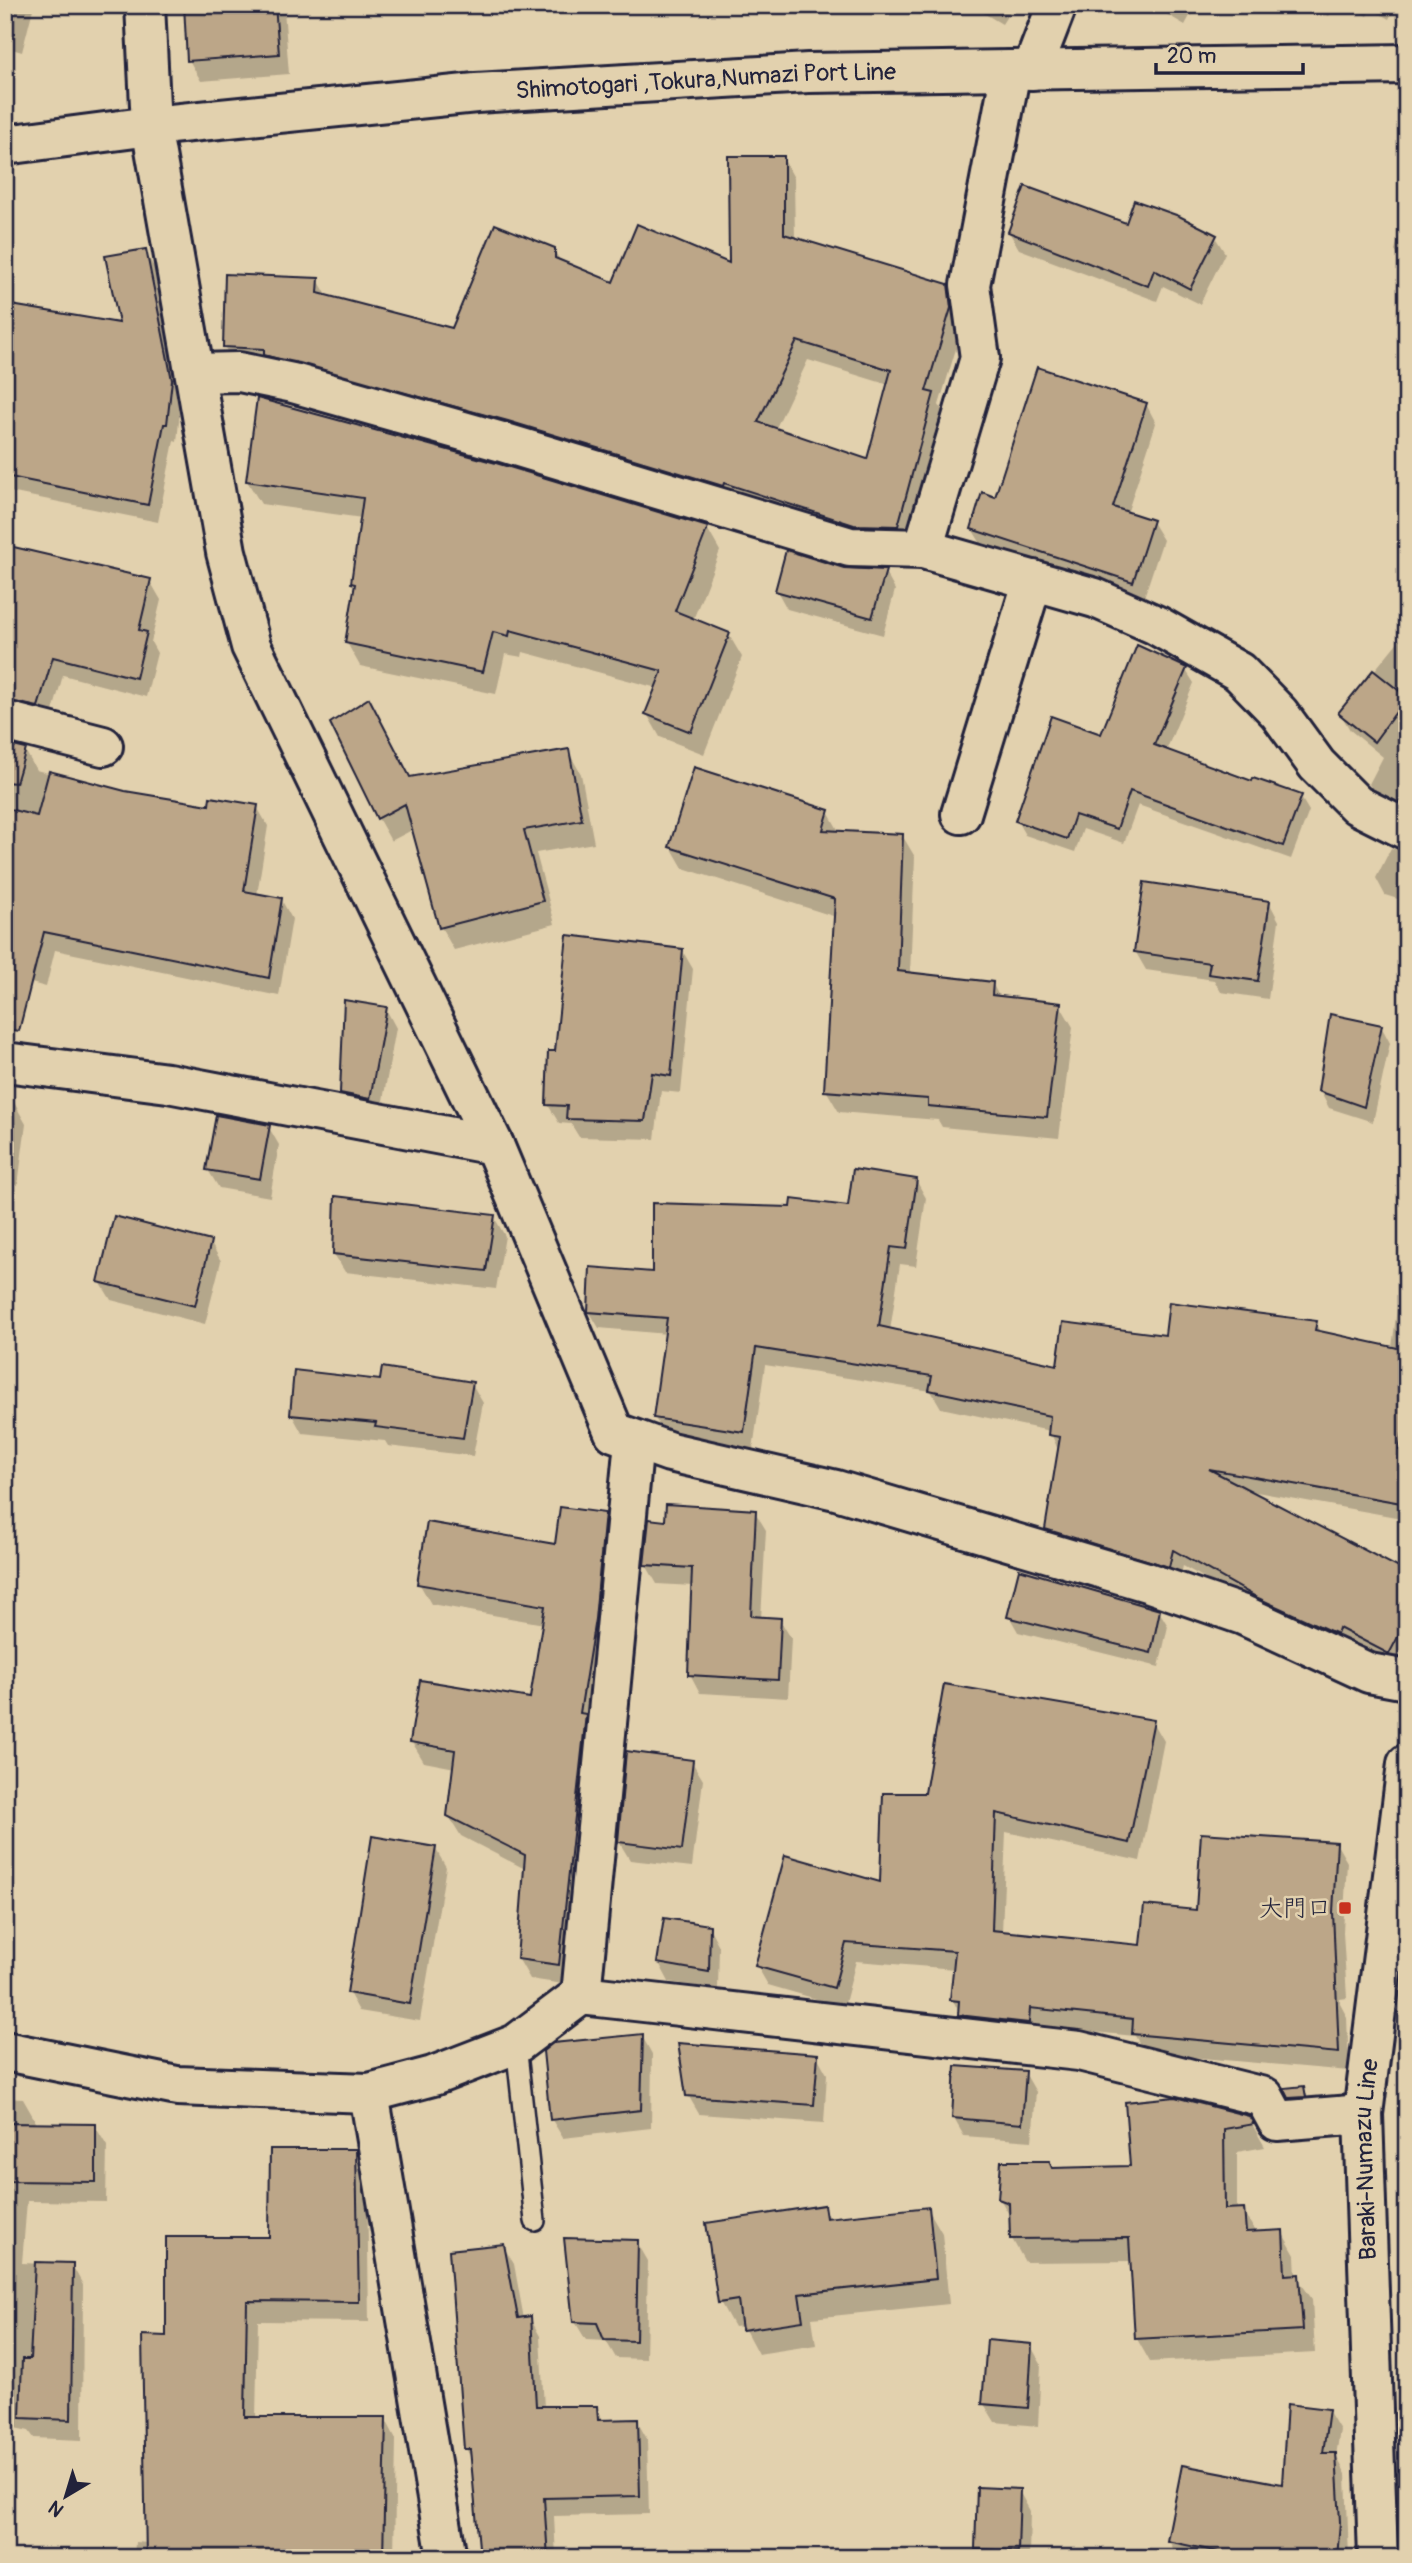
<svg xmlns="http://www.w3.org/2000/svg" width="1412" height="2563" font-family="Pangolin,'Klee One',sans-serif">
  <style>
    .shadow { fill: #0003; fill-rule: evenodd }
    .building { fill: #bca688; stroke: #22223b; stroke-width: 2; fill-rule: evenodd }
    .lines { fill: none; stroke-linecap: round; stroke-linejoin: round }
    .lane-casing { stroke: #22223b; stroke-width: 24 }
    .street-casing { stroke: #22223b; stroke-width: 44 }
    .secondary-casing { stroke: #22223b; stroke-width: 44 }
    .lane { stroke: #e2d1ae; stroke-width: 19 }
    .street { stroke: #e2d1ae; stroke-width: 38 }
    .secondary { stroke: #e2d1ae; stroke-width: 38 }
    .poi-dot { fill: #c8321e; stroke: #e2d1ae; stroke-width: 2.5 }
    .labels { text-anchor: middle; stroke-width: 5; stroke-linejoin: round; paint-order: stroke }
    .street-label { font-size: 24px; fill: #22223b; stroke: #e2d1ae }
    .poi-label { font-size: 24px; fill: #22223b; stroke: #e2d1ae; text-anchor: end }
  </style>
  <rect width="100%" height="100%" fill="#e2d1ae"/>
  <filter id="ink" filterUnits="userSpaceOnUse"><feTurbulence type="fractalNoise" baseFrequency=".0143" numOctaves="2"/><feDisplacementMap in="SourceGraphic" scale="14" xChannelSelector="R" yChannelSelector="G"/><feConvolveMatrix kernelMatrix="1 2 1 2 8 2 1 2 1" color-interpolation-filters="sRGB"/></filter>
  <g filter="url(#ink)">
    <g class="shadow">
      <polygon points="5,5 34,5 22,52 5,47"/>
      <polygon points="186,5 442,5 442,9 284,9 289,74 201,81 189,60"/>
      <polygon points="970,5 1014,5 1002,24"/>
      <polygon points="1151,5 1196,5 1185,25"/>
      <polygon points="1310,5 1335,5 1329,16"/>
      <polygon points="1347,5 1396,5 1389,19 1371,9 1367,16"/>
      <path d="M783,158l11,20 1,61 152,47 12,20 3,23 -23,76 6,10 -36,131 -673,-179 -12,-21 94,-66 10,17 126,33 100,-80 7,12 53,22 117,-18zM808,360l81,25 -21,76 -93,-31z"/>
      <polygon points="1407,210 1407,271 1395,250"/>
      <polygon points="1127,225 1215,237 1225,253 1200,304 1163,286 1157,301 1019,249 1009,232"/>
      <polygon points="145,251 155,269 181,400 177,442 174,441 158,522 5,491 5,306 121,325"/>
      <polygon points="1146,404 1156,423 1127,514 1152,522 1163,540 1143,600 983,547 972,529 996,499"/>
      <polygon points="247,481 707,528 720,551 693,620 729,635 742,657 704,754 660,737 647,714 657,688 523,652 522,657 505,654 496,694 360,666 347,643 356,589 352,582 362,518 261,504"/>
      <polygon points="844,570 885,572 895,590 883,635 787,609 777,591"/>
      <polygon points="150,581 161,600 151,642 157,653 146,697 63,675 49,726 5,722 5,601"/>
      <polygon points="1400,639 1407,644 1407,816 1379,801 1369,784 1383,757 1350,730 1340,713"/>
      <polygon points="1185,669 1194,683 1166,751 1253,783 1300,796 1309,811 1291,859 1138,805 1124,843 1083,829 1075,852 1025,835 1017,821 1102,736"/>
      <polygon points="5,745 25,750 36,770 125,793 210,807 257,807 268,826 257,895 281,899 292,919 279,996 55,950 46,987 5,976"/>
      <polygon points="568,751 581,774 594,843 536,853 555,924 454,950 441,927 414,829 391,841 378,818 410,779"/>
      <polygon points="828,812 840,833 902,835 915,857 910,974 992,983 1000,998 1060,1005 1073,1027 1059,1138 942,1127 938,1120 839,1112 826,1090 836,917 683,868 671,847"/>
      <polygon points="1391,848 1407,853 1407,902 1385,895 1376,878"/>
      <polygon points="1269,902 1279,921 1268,999 1221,992 1214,980 1146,970 1135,951"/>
      <polygon points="682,950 693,969 681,1093 661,1091 655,1139 579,1137 571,1124 559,1123 548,1105 556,1053"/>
      <polygon points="386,1009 396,1028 380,1117 353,1112 342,1093"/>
      <polygon points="1381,1026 1390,1043 1373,1122 1329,1108 1320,1091"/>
      <polygon points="5,1098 12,1099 26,1124 18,1185 5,1184"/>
      <polygon points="268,1126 279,1145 270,1197 219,1188 208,1170"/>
      <polygon points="916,1180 926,1198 916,1266 900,1264 890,1331 1059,1367 1167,1337 1316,1323 1322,1333 1392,1348 1407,1227 1407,1519 1251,1491 1407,1573 1407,1656 1399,1671 1270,1615 1183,1566 1179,1583 1057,1547 1047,1529 1059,1452 1050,1431 941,1408 931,1391 765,1365 753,1449 665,1436 655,1418 667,1334 599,1328 589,1311 653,1273 793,1209 849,1208"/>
      <polygon points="494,1217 505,1236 496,1289 345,1272 334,1254"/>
      <polygon points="210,1242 221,1261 205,1324 111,1300 100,1282"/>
      <polygon points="382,1382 472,1384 483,1403 473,1456 388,1446 385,1441 302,1433 292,1415"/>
      <polygon points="755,1512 766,1530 761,1619 780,1620 791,1638 788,1698 700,1693 690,1674 693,1586 657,1584 646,1565 667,1523"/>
      <polygon points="604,1515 616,1535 570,1985 530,1979 518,1958 525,1869 461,1836 448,1815 455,1768 424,1762 412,1742 532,1700 544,1624 431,1604 419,1583 557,1546"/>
      <polygon points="1159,1611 1168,1626 1159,1667 1018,1632 1009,1616"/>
      <polygon points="1153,1722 1164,1741 1140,1861 1006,1832 1002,1933 1142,1947 1198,1912 1336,1843 1347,1862 1343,1932 1347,1998 1340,1999 1340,2004 1347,2017 1349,2071 1145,2053 1135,2036 1040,2027 1039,2042 971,2034 952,1999 955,1969 856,1961 844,2007 768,1985 757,1966 882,1884 926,1795"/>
      <polygon points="692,1762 703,1780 692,1867 630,1860 619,1842"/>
      <polygon points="435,1848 446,1867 420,2021 359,2011 349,1993"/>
      <polygon points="709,1927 719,1946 718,1989 669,1982 659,1963"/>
      <polygon points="642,2036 652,2054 651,2128 563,2138 552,2120"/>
      <polygon points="817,2056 827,2074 824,2123 699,2114 688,2095"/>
      <polygon points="1025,2073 1036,2092 1032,2141 964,2136 953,2117"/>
      <polygon points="5,2098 23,2099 35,2120 34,2125 95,2126 107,2146 106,2202 27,2201 22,2263 72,2265 83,2285 82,2440 34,2438 29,2431 5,2426"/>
      <polygon points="1248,2117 1265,2147 1237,2152 1237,2210 1243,2210 1256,2233 1282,2232 1295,2255 1296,2276 1312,2299 1315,2353 1150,2362 1137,2339 1132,2261 1025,2262 1012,2239 1011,2218 1000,2199 1052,2170 1132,2168"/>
      <polygon points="355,2151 367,2172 369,2322 258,2321 256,2419 385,2418 396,2439 394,2558 134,2558 135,2542 148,2543 168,2337 271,2239"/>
      <polygon points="823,2207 830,2219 928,2209 942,2233 949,2304 812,2318 816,2345 758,2354 743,2326 734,2327 720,2302"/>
      <polygon points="637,2242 648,2261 646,2359 616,2358 606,2341 586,2340 575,2322"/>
      <polygon points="503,2246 514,2264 524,2319 530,2318 540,2336 544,2408 596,2408 604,2421 637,2421 647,2439 649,2514 554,2516 556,2558 482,2558 473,2461 466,2449 462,2390 459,2385 451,2251"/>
      <polygon points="1031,2346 1041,2364 1038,2426 995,2422 984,2404"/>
      <polygon points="1328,2410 1340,2430 1336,2456 1346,2474 1349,2558 1178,2558 1169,2541 1284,2486"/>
      <polygon points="978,2489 1019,2491 1030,2511 1029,2558 976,2558"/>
    </g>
    <g class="building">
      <polygon points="184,5 275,5 279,54 187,61"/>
      <path d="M728,156h56v78l164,50 3,24 -25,83 8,2 -36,133 -44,-1 -130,-42 -1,3 -215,-65 -244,-66v-6l-41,-2 2,-73 94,4 -1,15 134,35 43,-104 60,24v10l58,24 24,-58 92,39zM797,341l94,29 -24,89 -109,-37z"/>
      <polygon points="1025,186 1126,223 1134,200 1179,216 1217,235 1190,289 1154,270 1148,286 1008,232"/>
      <polygon points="146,249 172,380 167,424 164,424 148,505 5,476 5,304 119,323 105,256"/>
      <polygon points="1037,367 1147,403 1113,507 1153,520 1133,582 971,529 982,492 995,497"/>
      <polygon points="257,398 496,463 708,527 675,611 730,633 691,732 645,714 662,671 510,630 509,636 493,632 483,672 345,643 355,584 351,583 363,498 246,481"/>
      <polygon points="5,545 151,579 139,630 147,632 136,678 53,657 38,707 5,700"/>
      <polygon points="786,550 844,568 886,570 872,618 775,591"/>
      <polygon points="1137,645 1187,668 1154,745 1252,781 1253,778 1302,795 1283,846 1130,791 1117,829 1075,815 1067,839 1015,821 1051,716 1101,734"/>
      <polygon points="1373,670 1407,697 1374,742 1338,713"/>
      <polygon points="369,698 410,777 569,749 582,820 524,830 543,901 439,928 405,804 377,819 330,723"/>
      <polygon points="5,744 26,749 16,783 5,782"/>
      <polygon points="694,767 829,810 823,830 903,834 898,971 993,982 992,995 1061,1003 1047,1117 928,1106 928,1099 824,1091 835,899 669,847"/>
      <polygon points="49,771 125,791 209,805 210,797 258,805 244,891 282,898 269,978 44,932 19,1031 5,1029 5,808 37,816"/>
      <polygon points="1144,882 1270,901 1258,981 1208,974 1210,963 1134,952"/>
      <polygon points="567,935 683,949 671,1076 652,1073 645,1121 566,1119 567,1106 546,1105 548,1051 555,1051"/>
      <polygon points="344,1000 387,1007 370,1099 340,1093"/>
      <polygon points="1330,1014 1382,1025 1364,1107 1318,1091"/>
      <polygon points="216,1115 270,1125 260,1179 206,1170"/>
      <polygon points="853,1169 917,1179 907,1249 891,1247 879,1326 1057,1365 1063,1322 1165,1335 1169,1302 1317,1321 1315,1330 1407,1350 1407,1415 1399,1450 1407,1452 1407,1504 1209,1469 1407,1572 1407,1620 1389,1654 1339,1628 1337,1634 1258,1598 1173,1550 1169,1567 1045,1529 1060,1437 1048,1435 1050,1416 929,1390 932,1376 756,1348 744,1432 653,1418 667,1318 588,1312 590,1267 652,1272 652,1203 791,1207 792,1199 848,1206"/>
      <polygon points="335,1196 495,1215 486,1271 333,1254"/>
      <polygon points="114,1216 211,1241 195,1306 98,1282"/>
      <polygon points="382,1367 473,1382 463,1438 375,1427 376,1423 290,1415 294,1370 380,1380"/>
      <polygon points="666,1504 756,1510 751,1616 781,1618 778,1680 688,1675 692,1568 644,1565 649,1519 665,1521"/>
      <polygon points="560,1507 605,1513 595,1619 580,1713 586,1714 559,1965 517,1959 525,1855 447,1816 455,1750 410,1742 420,1680 530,1698 545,1606 417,1584 427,1522 555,1544"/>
      <polygon points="1019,1569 1160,1610 1151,1653 1007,1617"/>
      <polygon points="944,1684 1154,1720 1129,1843 996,1813 992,1930 1140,1945 1144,1905 1196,1910 1201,1833 1337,1842 1333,1912 1339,2053 1132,2034 1133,2019 1030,2008 1029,2023 958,2015 959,2001 950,2000 955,1951 846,1943 834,1988 755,1966 785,1855 880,1882 883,1793 925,1793"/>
      <polygon points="626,1751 693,1760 682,1850 618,1842"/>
      <polygon points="372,1836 436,1847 410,2004 347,1993"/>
      <polygon points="664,1918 710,1925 709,1972 657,1963"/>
      <polygon points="643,2034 641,2110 550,2120 543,2051 553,2043"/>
      <polygon points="678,2043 818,2054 814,2105 686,2096"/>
      <polygon points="955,2066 1026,2071 1022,2124 952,2118"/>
      <polygon points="1304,2086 1306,2097 1289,2098 1284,2088"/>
      <polygon points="1175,2097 1249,2116 1254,2124 1224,2129 1225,2209 1244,2208 1246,2232 1283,2230 1285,2275 1299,2274 1303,2330 1135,2339 1129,2238 1010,2239 1009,2203 998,2199 1001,2161 1049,2161 1052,2168 1130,2166 1125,2102"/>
      <polygon points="5,2123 96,2124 96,2182 5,2181"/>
      <polygon points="270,2149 356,2149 359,2302 247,2301 245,2417 386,2417 383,2558 146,2558 142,2335 166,2336 166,2237 269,2237"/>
      <polygon points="824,2205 826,2218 929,2207 936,2279 799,2294 803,2321 742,2330 738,2300 718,2303 706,2223"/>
      <polygon points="564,2238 638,2240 636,2341 604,2340 597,2323 573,2322"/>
      <polygon points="504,2244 518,2318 531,2316 536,2406 597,2406 598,2420 638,2419 640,2496 544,2498 548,2558 480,2558 470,2449 464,2449 449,2250"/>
      <polygon points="35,2262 73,2263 71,2420 20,2418 22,2359 30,2359"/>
      <polygon points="987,2340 1032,2344 1028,2408 982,2404"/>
      <polygon points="1287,2404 1329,2409 1323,2453 1336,2453 1340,2522 1337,2558 1247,2558 1167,2541 1182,2465 1282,2484"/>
      <polygon points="977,2487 1020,2489 1018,2551 975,2549"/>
    </g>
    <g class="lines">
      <g class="lane-casing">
        <polyline id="lane" points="516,2044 535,2221"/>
      </g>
      <g class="street-casing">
        <g id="street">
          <polyline points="145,5 151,126 226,552 251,646 494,1145 614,1432 670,1452 836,1490 1147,1582 1243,1615 1369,1673 1407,1680"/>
          <polyline points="1032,70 1057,5"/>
          <polyline points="195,373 239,372 293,383 502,442 850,547 923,549 1095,598 1156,625 1239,672 1279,713 1317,765 1357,805 1407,830"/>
          <polyline points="923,549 980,358 970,285 1011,70"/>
          <polyline points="5,721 103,746"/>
          <polyline points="961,814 1033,580"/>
          <polyline points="5,1062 168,1083 494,1145"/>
          <polyline points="581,1995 634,1441"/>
          <polyline points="5,2051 177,2086 369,2093 433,2076 516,2044 581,1995 1079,2051 1264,2097 1277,2121 1363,2114"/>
          <polyline points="369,2093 447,2558"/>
        </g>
      </g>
      <g class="secondary-casing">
        <g id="secondary">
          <path id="s1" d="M5,145l146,-19 325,-33 332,-20 599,-9"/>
          <path id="s2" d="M1378,2558l-15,-444 44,-350"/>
        </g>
      </g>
      <use href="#lane" class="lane"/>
      <use href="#street" class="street"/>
      <use href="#secondary" class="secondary"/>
    </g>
  </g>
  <rect class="poi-dot" x="1338" y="1901" width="14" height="14" rx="3.5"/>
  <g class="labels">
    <g class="street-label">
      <text dy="8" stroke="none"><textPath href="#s1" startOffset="704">Shimotogari ,Tokura,Numazi Port Line</textPath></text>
      <text dy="8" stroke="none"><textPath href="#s2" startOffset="399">Baraki-Numazu Line</textPath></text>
    </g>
    <g class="poi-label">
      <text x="1331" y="1916">大門口</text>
    </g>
  </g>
  <rect width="1412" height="2563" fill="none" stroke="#e2d1ae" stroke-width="28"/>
  <rect x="14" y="14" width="1384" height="2535" fill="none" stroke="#22223b" stroke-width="2.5" filter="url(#ink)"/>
  <g transform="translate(66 2496) rotate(218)" stroke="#e2d1ae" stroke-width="5" paint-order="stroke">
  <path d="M0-5L12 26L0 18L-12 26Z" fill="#22223b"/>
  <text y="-10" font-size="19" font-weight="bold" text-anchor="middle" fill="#22223b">N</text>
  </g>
  <path d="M1156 63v10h147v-10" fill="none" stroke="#22223b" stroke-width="3.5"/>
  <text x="1167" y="63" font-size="21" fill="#22223b" stroke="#e2d1ae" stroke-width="5" paint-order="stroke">20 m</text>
</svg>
